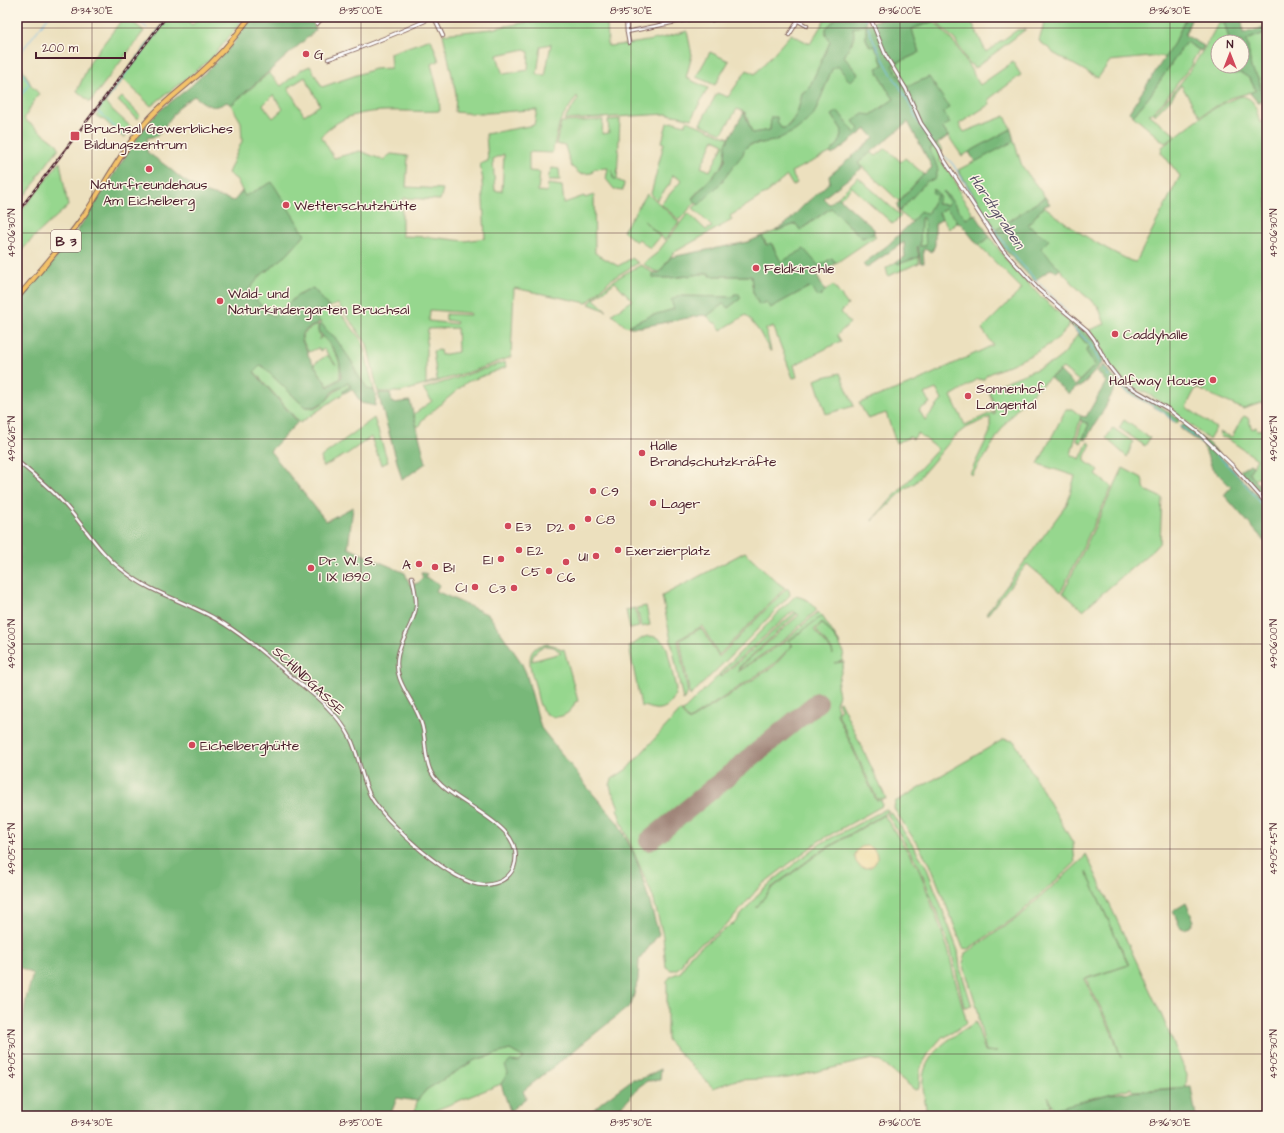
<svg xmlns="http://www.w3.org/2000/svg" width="1284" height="1133" font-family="'Architects Daughter',sans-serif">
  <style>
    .green { fill: #96d78e; stroke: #707b5c; fill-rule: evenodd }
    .forest { fill: #78b879; stroke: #616c52; fill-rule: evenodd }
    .sand { fill: #eeda9e; stroke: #9c7c64 }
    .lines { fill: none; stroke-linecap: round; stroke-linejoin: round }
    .stream { stroke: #75c0ee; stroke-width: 1 }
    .runway { stroke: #9b8074; stroke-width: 20 }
    .minor-casing { stroke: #83635e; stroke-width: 4.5 }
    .primary-casing { stroke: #83635e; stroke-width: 6 }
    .minor { stroke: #fff; stroke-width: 2.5 }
    .primary { stroke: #f3c26a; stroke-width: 4 }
    .rail-casing { stroke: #4a1f2b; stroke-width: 2.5 }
    .rail { stroke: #fcf5e5; stroke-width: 1; stroke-dasharray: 3; stroke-linecap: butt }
    .ticks { fill: none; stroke: #4a1f2b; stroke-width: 1; stroke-opacity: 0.45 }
    .poi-dot { fill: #d1495b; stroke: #fcf5e5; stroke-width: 1.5 }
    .labels { text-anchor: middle; stroke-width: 3; stroke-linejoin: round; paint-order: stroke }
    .shield { fill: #fcf5e5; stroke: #7f5f63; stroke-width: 1 }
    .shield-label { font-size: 13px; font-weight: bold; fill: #4a1f2b }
    .poi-label { font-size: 14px; fill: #4a1f2b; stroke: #fcf5e5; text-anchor: start }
    .street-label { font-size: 14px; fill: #4a1f2b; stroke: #fcf5e5 }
    .water-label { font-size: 15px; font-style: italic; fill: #574f66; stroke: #fcf5e5 }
    .neatline { fill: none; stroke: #4a1f2b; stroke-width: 1.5 }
    .ticks-label { font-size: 10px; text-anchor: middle; fill: #4a1f2b }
  </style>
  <rect width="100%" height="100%" fill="#fcf5e5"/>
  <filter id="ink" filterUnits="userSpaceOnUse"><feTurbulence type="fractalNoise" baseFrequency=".025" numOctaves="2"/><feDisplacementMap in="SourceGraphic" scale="8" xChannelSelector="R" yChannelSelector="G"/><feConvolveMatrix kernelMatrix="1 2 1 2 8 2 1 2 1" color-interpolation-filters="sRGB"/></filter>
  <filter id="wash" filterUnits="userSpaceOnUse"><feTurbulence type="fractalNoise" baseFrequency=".012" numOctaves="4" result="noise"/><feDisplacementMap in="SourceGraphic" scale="16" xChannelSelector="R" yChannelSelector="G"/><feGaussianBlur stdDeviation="0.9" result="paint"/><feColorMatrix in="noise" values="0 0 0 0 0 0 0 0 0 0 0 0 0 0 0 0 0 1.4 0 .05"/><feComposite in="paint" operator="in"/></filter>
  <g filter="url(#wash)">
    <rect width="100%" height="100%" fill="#ece0be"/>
    <g class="green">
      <polygon points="124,17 126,17 144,31 90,102 77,91 91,60"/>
      <polygon points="168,17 185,17 192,25 199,17 245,17 212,58 151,106 123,79 105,103 131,127 124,138 104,120 96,116 102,105 101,104"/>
      <path d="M552,17h7l1,2 47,-2 1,29c27,-2 54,-7 79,-15l5,24 -6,23 22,10 -17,31 -12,-3 -12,-2 -103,6 14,-21 -1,-3 -17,25 -8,32 -23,-1v19l11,1 -2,19 9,1 1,-8 14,2 2,17 20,-7 1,2 9,-3 1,58 23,13 14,-8 6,5 -28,17 -23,23 -73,-15 -3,69 -35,13 -75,22h-23l-11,-48 -29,-40 -9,3 -16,-19 -16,8 -23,20 -6,-3 -20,-22 12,-15 27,-21 18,-20 -33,-52 -27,14 -8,-17 -9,-7 14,-32 -1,-19 -10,-17 38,-32 12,13 20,-16 9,-4 12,21 52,-18 17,-1 -1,-15 41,-14 8,22 -8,3 8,32 1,15c-32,2 -66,-5 -96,8 -9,4 -16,11 -23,17l13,22 26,-7 23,9 8,-6 17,2 -2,31 37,2 -3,11 -36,-2 -2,4v34l28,1 35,4 20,-3 -3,-57h1l-3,-17 8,-3 -2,-27 48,-9 3,-15c-29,0 -53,6 -82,2l1,-18 -13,-60 48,-5zM551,44l-6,32 -8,-2 4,-28zM525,49l1,2 3,1 -1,18 -24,4 -2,-2 -5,-17zM305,77l15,28 -16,10 -16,-27zM273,95l10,14 -10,9 -10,-13zM504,154l-2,37h-7l-2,-32zM430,310l40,3v2l-24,-1v6l11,2 -1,2 -27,-3zM457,328l1,24 -17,3 -1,-5 -7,1 4,29 -11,4v-34l2,-21z"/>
      <path d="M822,17h16l-12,11v7l4,7 -21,46 -7,5c-3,15 -5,25 -17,35h-4l-10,-11 -1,13 -18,3 -7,-21 -8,-3 -15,24 -22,-9 17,-31 11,4 19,-27 8,4 36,-40 19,10 15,-25z"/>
      <polygon points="935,17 964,17 966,20 970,18 986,52 1017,30 1026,29 974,69 971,64 969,64 955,40 940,26"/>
      <polygon points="1046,17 1186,17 1176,40 1165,58 1160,56 1110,61 1098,78 1053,53 1051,50 1039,41"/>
      <polygon points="934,21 956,45 980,85 1013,62 1021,75 989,99 990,104 959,124 964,132 1005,116 1011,129 962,156 942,127 944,112 929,77 906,87 892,65 919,53 912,29"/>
      <path d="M1219,22h5l6,20h-12v24h20l1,3 -6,5 9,-1 8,6 6,12 -26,7 -30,18 -19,-31 -11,15 -15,15 -1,-2c27,-26 48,-59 65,-91z"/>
      <polygon points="866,25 866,39 870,47 875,45 883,66 877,68 886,88 894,99 871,115 853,121 860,130 855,133 838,112 832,115 842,130 839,143 830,153 791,172 797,183 793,186 787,176 768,192 730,216 732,220 673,253 660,272 654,271 643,264 657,253 688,213 706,230 712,227 693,208 698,204 699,205 743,154 744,150 749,145 774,141 816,110 832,69 838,66 858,74 844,57 854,39 853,28"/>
      <polygon points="1267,32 1267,98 1263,100 1259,79 1251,68 1247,40"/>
      <polygon points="1186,42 1199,50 1192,62 1193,63 1164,101 1152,113 1149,114 1174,134 1175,136 1165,143 1133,116 1149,97"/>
      <polygon points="710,52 729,61 715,85 696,77"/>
      <path d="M17,58l14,27 8,9c-7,8 -10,17 -15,25l33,25 2,4 -22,29 1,2 -21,26v-116l3,-3 -3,-7z"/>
      <path d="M1242,96c15,3 14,15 18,27l7,-3v285l-6,-2 -18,6 -47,-21 -10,19 30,21 -7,12c-17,-14 -34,-29 -53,-41 -11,-8 -25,-11 -35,-20 -14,-14 -18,-34 -32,-49l16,-6 -7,-18 -16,-13 -42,-45 8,-8 -20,-15 16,-19c29,24 54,39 87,55l5,1 44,-86 -19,-24 1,-5c25,-19 50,-42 80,-51z"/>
      <polygon points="122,97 140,115 137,119 118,101"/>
      <polygon points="620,119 617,180 613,178 612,170 613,178 624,183 623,190 614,189 606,179 608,168 594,169 592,173 580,174 571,166 565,146 556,144 561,122 603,120 602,134 609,133 608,120"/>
      <path d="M687,121l42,17c-5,9 -2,19 -7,28l-30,32 4,4 -17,18 -18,-16 21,-24 -10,-5 -2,9 -13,16 -6,-6 13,-51 -2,-1 5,-19 7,-1 11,3zM714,139l10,5 -14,27 -9,-4z"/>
      <polygon points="1014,141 1022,166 1045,197 996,230 958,170"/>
      <polygon points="937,143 942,150 940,162 943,163 957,184 961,196 971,210 973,215 966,219 944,191 943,192 950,201 947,205 937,204 937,196 927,214 919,214 912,222 899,212 937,169 930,149"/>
      <polygon points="886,148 901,162 905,158 924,174 899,201 858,163 871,152 876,156"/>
      <path d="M60,162l8,44c-17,16 -37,31 -51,51v-41z"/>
      <polygon points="552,168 559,169 560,180 548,180 549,175"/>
      <polygon points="858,177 901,216 893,224 852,187 840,199 838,197"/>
      <polygon points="647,194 653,198 679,222 665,240 643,220 660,237 650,249 639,239 636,242 623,231"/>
      <polygon points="831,208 862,238 874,234 876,236 836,263 832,258 819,266 781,263 772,244 767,245 762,236 796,224 801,230"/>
      <polygon points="946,208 956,219 957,223 949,229 939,213"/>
      <polygon points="921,218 924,218 927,246 920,246"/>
      <path d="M990,237l18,25 31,33 27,24 5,1c-8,26 -61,44 -84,55l-4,5 -5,-1 -27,17 14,29 28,-13v3l2,-1 -3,-15 -5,-11 2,-2 1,2 64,-26 10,-8 14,-20 10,12 -2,5 9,14 -16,16 -16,-13c-21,15 -41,33 -56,53 -9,13 -16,26 -24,39h-2l-9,15 -2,-1 20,-42v-15l-26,12 -11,9 -38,45 -9,5 -34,33v-1l66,-71 -20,-16 -5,6 -3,-2 -14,6 -10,-30 -18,6 -9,-16 54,-20 80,-38 -11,-16 40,-40 -44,-44zM936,389l6,11 -17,20 -6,-10 11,-7 -6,-9z"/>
      <polygon points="919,257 919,263 888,276 886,268 896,262 899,264"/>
      <path d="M641,265l12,8v4c19,3 37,-2 56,-4v3h42l2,16 6,13 7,-4 4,7 39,-21 10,10 6,-6 8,-6 15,20 -7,7 9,11 -13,12 4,6 -47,24 3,12 -4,1 -20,-52 -7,3 5,22h-1l-11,-20 -13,-16 -25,15 -5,-7h-2l-7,-7 16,-12 5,4 13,-10 -7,-1 -57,-1 -3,13 -24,7 -20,9v2l-5,-1 -13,-12 20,-14 -17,-18 -21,17 13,12 -18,-7c13,-18 32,-29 52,-39z"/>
      <polygon points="337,308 362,341 374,390 369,390 357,374 352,362 334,337 328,332 313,313 315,309 328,311"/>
      <path d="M318,324v8l3,4 -2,4 3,-4c8,9 13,15 18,27h-1l1,2v13l-12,8 -14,-22 13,-9 9,10 -12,-16 -4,2 -2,-3 -9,4c-11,-17 -9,-18 9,-28z"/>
      <polygon points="505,362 506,367 467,382 421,421 422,424 417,427 414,414 432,401 423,389"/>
      <polygon points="261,365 305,407 316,408 327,400 333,393 348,383 350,386 343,391 344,393 300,423 254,371"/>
      <path d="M840,373l14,33 -28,8 -11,-34c7,-4 17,-4 25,-7z"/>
      <polygon points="1066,409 1072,409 1081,416 1071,455 1080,459 1088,442 1091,444 1085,456 1085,461 1099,471 1096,475 1112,487 1061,592 1027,564 988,614 986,614 1067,504 1075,476 1038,464"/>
      <polygon points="1244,416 1248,418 1252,429 1256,427 1257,430 1267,429 1267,454 1262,455 1267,460 1267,471 1255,480 1249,473 1257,459 1231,441 1229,439 1221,437 1219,432 1232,437 1242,418"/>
      <polygon points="374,418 388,462 381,465 371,437 347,454 323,467 321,457"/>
      <polygon points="1124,420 1150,438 1145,446 1119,428"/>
      <polygon points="1082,421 1089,424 1081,443 1077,441"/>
      <polygon points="1113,428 1133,442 1127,457 1106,438"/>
      <polygon points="1123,468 1142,478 1145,490 1162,498 1160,542 1154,549 1083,610 1063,593"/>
      <polygon points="745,552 777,582 785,588 719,655 702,626 678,640 688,693 683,700 662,596"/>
      <polygon points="787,588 789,590 790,595 752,635 690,696 680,640 701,628 719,657"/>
      <path d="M795,596c11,2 16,6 22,14l-33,30 -45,30 1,-3 59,-52 -6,-4 -73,65 -1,-2z"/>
      <polygon points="646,606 650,625 641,627 637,608"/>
      <polygon points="635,608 639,627 630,629 626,610"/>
      <polygon points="818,612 822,616 788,641 792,645 774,664 689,720 682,712 719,675 721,677 794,613 797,614 739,667 738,672 784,642"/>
      <polygon points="822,616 841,645 822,622 814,630 832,651 833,655 832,650 816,630 822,623 836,639 844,652 842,661 834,663 844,662 837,686 839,695 836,703 838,710 836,712 876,800 881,800 882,806 819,841 760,886 734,917 717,933 687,953 681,966 675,970 671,970 666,967 663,936 653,897 626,834 617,809 619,808 613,793 612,793 610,785 612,779 627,769 680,711 689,721 774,666 793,645 789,641"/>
      <path d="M648,636c9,0 15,4 19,12l9,41c-1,11 -9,22 -22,20 -5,-1 -7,-3 -13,-3l-12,-60c8,-2 10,-8 19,-10z"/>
      <path d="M548,644l8,2 5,4 3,-1 14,52 -3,1c-4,15 -24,21 -33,7 -4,-6 -5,-15 -6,-21 -5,-17 -15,-42 12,-44zM547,646l7,1 7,6 -29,8c1,-9 7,-14 15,-15z"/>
      <polygon points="840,701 885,796 886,799 877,799 837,712 841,709 838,702"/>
      <polygon points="1004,739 1014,741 1073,843 1075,863 1016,917 968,949 963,948 930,864 898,815 894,808 895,802"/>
      <polygon points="886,809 889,811 818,853 771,888 756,908 771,889 818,854 884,815 919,869 949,952 953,972 967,1023 945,1037 943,1036 930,1051 920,1068 919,1088 915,1090 880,1061 872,1059 788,1078 736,1080 713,1088 667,1040 667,981 671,976 681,972 690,955 732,924 733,925 762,890 794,864 820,844"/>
      <polygon points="891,812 926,866 958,951 960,968 972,1006 964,1007 951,950 920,868 887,814"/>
      <path d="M1086,854l75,160 26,61 -1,12 -53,4 -1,-3 -48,12 2,4 -32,7 -6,-15 3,10 -14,4 -32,1 -7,5h-71c-1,-12 -5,-25 -4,-37 2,-28 32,-44 53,-57l9,29 12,1 -11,-1 -7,-30v-7l-16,-51 3,-10 51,-35 65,-58zM1086,871l43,94 -43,14 27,53 8,26 -9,-25 -28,-54 44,-14z"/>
      <polygon points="510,1050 524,1058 508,1073 501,1084 421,1116 417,1116 415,1111 417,1101 426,1090 475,1060"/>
    </g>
    <g class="forest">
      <path d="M252,17h56l5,6 3,7 -85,75 -4,-3c-15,9 -20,3 -33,-6l-14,10 -23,30 -10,2v14l22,16 13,11 19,12 33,10 8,-10 3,5 27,-14 33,53 -18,20 -27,21 -12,15 20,22 6,3 23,-20 16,-8 16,19 -1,4 -13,-1 -2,3 7,9c-17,10 -25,10 -12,30v3l20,32 13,-9c0,-24 -7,-29 -23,-47l1,-6 2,-2 7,9 6,4 18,26 5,12 12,16h5l2,6 -1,10 -14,-3 -9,-14 -8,4 -1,-2 8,-5 -3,-3 -16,9 -5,8 -12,7h-10l-44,-42 -7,7 44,50 -28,29 56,70 27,-14 -5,41 57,25 5,12 8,-2 5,-5 -2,-5h3l3,1 -2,4 6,2 8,5 -3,6 53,24 32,47 5,11 15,55 36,45 10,14 31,36 16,31 6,16 19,64 -20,26 -1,20 -7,25 -108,86 3,7 -16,13 -9,-27 7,-11 -3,-7 5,-5 9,1 5,-4 -14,-8 -35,10 -49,30 -9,11 -20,-3 -7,18h-373v-72l6,-24 3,-21 7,-25 -16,-8v-627l4,-4 2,-17 -6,-15 55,-64 69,-107 17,-20 33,-26 23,-22 19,-20z"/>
      <path d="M838,17h29l-1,8c20,-11 45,-8 68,-8v4l-22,8 7,24 -27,12 14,22 23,-10 20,30 -5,5 6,11 -8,4 6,9 -18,13 8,20 -3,11 -8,1 -28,31 -2,-8 27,-30 1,1 7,-8 -24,-45 -50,41 4,5 -39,30 6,6 9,-7 36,32v5l-12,4 -31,-30 -31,22 -4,-6 -21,7 13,-9 16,-17 26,-23 -1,-6 45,-38 -8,-9 -34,26 -2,-2 9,-10 3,-13 -10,-15 6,-4 17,22 4,-4 -6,-8 10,-7 8,1 23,-16 -8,-11 -10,-20 7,-3 -8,-19 -5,1 -4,-8v-14l-13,3c4,10 -5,20 -9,29l14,17 -8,8 -12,-16 -6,3 -16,41 -4,7 -17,14 -21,10 -25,4 -5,5 -1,4 -23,30 -21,21 -7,-6 30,-33 3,-5 1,-17 18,-32 8,21 18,-3 1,-13h6l1,6 3,5h5c11,-10 13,-20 16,-35l7,-5 21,-46 -4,-7v-7z"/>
      <polygon points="1186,17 1192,17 1185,35 1204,46 1201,51 1186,42 1149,97 1133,116 1129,112 1176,40"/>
      <polygon points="1232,17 1242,17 1243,33 1267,27 1267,32 1247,40 1251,68 1259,79 1263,100 1258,103 1250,93 1256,90 1250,79 1242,73 1233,74 1232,71 1239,69 1238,66 1242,66 1242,42 1230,42 1224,22"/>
      <polygon points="1011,129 1014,141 975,162 969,152"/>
      <path d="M934,189l6,7 -3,8 10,1 2,-3 -6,-10 1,-1 22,28 9,-5 15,23 -12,8 -17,-21 -4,-1 -1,-4 -10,-11 -7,5 3,6 -7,5v21l-3,7 -5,-3 -4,1 1,13h-3l-3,-17 -1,1 2,10 -21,7 -2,-2 9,-5 -1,-15 -38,26 -3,-4 25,-19 24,-23 8,-11 7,3 10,-18 -5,-4zM921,218h3l2,28h-6z"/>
      <polygon points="1045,197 1050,204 1044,206 1028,225 1049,240 1041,248 1060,269 1057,272 1051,269 1034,281 1003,248 993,232"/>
      <polygon points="762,236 766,245 771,243 781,262 804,249 819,266 832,258 836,263 817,276 825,291 819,297 809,287 770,308 766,302 759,305 753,292 751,276 709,276 709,273 671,278 653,278 653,273 659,273 671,257 748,242"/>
      <polygon points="734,294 739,294 741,298 728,308 723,304 707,316 703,315 641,327 630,327 630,325 650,316 674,309 671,300 677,296 734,297"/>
      <path d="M1071,320c14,10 30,23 32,42l-22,25h-5l-7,7 -19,-16 10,-7 15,15 20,-21 -9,-14 2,-5 -18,-22z"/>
      <polygon points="1104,365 1111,375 1122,385 1154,401 1180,420 1176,424 1163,412 1116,386 1101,415 1093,427 1086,440 1083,439 1089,424 1080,420 1081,416 1086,417 1106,382 1097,371"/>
      <polygon points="378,393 390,393 392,403 410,401 426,463 402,480"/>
      <polygon points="1184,424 1208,443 1258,496 1267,507 1267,544 1224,495 1231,487 1212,468 1203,445 1180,428"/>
      <polygon points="1250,464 1253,466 1249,473 1267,494 1267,500 1240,471"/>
      <polygon points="1186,903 1194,921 1190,927 1184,929 1180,927 1173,911"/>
      <polygon points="661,1069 660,1080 647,1081 640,1086 617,1111 609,1116 586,1116 603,1101 633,1079 641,1079"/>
      <polygon points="1191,1087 1196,1116 1003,1116 1006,1114 1037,1113 1109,1094"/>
    </g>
    <circle class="sand" cx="866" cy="857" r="11"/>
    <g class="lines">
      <g class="stream">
        <polyline points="133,17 147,28"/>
        <polyline points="235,17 240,22"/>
        <polyline points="865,17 866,20"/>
        <polyline points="868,27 874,42 892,75 903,92 920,125 931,141"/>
        <polyline points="17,57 48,17"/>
        <polyline points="17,64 29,84 17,101"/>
        <polyline points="122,135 103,115 97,112 169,17"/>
        <polyline points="944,156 952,163 1007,248 1034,278 1068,312"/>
        <polyline points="1074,328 1090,344 1101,364"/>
        <polyline points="1103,368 1109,377"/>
        <polyline points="1111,380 1117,386 1152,405 1163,412 1176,423"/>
        <path d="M1180,426c29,20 68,56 87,87"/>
      </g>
      <polyline class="runway" points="649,841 818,702"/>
    </g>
  </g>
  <g filter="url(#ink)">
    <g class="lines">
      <g class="minor-casing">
        <g id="minor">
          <polyline points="434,17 443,36"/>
          <polyline points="626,17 627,32 700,17"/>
          <polyline points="666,17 667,24"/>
          <polyline points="711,17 712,20 720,17"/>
          <polyline points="791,17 807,26"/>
          <polyline points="870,17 886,56 906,89 921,123 939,149 943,158 1002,249 1039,290 1087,330 1094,339 1108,365 1119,379 1125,384 1168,409 1199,433 1234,467 1267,504"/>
          <polyline points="317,24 323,17"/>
          <polyline points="627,32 629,43"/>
          <polyline points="789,35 796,24 798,17"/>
          <path d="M328,59c33,-11 65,-24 97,-38l3,-4"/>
          <path d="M17,461c17,14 35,28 49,45 17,19 35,48 54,62 10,8 20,15 30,20 22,11 45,19 66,31 28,16 52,38 77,59 12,10 25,19 35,30 8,8 17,19 22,29 9,18 11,40 20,58 13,26 85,92 115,90 12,-1 24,-6 29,-18 15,-45 -66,-62 -83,-95 -8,-16 -4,-34 -10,-50 -7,-23 -29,-41 -23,-67 3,-17 16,-31 18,-48 1,-10 -2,-20 -4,-30"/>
        </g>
      </g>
      <g class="primary-casing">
        <path id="primary" d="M17,298c24,-28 49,-56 70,-87 18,-28 34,-58 55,-84 16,-20 36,-35 55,-51 20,-17 37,-37 53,-59"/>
      </g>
      <use href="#minor" class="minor"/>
      <use href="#primary" class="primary"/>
      <g class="rail-casing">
        <polyline id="rail" points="17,213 166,17"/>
      </g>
      <use href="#rail" class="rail"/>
    </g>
  </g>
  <path class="ticks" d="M92,17v1099M361,17v1099M631,17v1099M900,17v1099M1170,17v1099M17,28h1250M17,233h1250M17,439h1250M17,644h1250M17,849h1250M17,1054h1250"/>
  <g class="poi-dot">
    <circle cx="306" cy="54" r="4"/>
    <rect x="70" y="131" width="10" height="10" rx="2"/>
    <circle cx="149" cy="169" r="4"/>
    <circle cx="286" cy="205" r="4"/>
    <circle cx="756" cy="268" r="4"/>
    <circle cx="220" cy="301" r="4"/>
    <circle cx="1115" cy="334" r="4"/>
    <circle cx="1213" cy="380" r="4"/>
    <circle cx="968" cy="396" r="4"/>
    <circle cx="642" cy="453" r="4"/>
    <circle cx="593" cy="491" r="4"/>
    <circle cx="653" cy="503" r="4"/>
    <circle cx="588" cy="519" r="4"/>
    <circle cx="508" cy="526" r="4"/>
    <circle cx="572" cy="527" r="4"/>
    <circle cx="519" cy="550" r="4"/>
    <circle cx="618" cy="550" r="4"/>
    <circle cx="596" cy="556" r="4"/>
    <circle cx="501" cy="559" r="4"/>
    <circle cx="566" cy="562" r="4"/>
    <circle cx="419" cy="564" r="4"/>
    <circle cx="435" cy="567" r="4"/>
    <circle cx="311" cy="568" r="4"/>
    <circle cx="549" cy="571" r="4"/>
    <circle cx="475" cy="587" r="4"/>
    <circle cx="514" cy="588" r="4"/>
    <circle cx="192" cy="745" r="4"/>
  </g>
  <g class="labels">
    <rect class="shield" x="51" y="230" width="30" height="22" rx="3"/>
    <g class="shield-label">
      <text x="66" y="246">B 3</text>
    </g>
    <g class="poi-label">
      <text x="314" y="59">G</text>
      <text x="84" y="133">Bruchsal Gewerbliches<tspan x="84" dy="16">Bildungszentrum</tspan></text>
      <text x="149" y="189" text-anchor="middle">Naturfreundehaus<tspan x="149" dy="16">Am Eichelberg</tspan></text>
      <text x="294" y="210">Wetterschutzhütte</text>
      <text x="764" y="273">Feldkirchle</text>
      <text x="228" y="298">Wald- und<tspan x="228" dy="16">Naturkindergarten Bruchsal</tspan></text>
      <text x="1123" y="339">Caddyhalle</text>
      <text x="1205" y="385" text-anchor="end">Halfway House</text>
      <text x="976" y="393">Sonnenhof<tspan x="976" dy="16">Langental</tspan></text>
      <text x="650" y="450">Halle<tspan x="650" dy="16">Brandschutzkräfte</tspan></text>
      <text x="601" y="496">C9</text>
      <text x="661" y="508">Lager</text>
      <text x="596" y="524">C8</text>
      <text x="516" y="531">E3</text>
      <text x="564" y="532" text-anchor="end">D2</text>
      <text x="527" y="555">E2</text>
      <text x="626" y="555">Exerzierplatz</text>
      <text x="588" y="561" text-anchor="end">U1</text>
      <text x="493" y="564" text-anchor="end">E1</text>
      <text x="319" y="565">Dr. W. S.<tspan x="319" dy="16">I IX 1890</tspan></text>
      <text x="411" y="569" text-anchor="end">A</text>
      <text x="443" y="572">B1</text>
      <text x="541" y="576" text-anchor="end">C5</text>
      <text x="566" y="582" text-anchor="middle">C6</text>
      <text x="467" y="592" text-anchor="end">C1</text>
      <text x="506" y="593" text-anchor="end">C3</text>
      <text x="200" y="750">Eichelberghütte</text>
    </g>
    <g class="street-label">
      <text transform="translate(309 680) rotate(43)" y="5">SCHINDGASSE</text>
    </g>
    <g class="water-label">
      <text transform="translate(997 211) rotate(56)" y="5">Hardtgraben</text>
    </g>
  </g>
  <rect width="1284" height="1133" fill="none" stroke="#fcf5e5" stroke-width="44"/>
  <g transform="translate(1230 54)"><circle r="19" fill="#fcf5e5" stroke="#b59f9b"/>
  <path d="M0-3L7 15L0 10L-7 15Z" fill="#d1495b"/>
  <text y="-6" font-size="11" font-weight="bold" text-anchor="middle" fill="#4a1f2b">N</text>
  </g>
  <path d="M36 52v6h89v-6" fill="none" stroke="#4a1f2b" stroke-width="2"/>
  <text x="42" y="52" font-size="12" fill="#4a1f2b" stroke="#fcf5e5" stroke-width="3" paint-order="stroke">200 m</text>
  <rect x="22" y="22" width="1240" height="1089" class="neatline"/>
  <g class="ticks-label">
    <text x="92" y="14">8°34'30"E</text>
    <text x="361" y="14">8°35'00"E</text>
    <text x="631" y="14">8°35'30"E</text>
    <text x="900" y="14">8°36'00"E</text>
    <text x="1170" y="14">8°36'30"E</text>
    <text transform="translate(11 233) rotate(-90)" y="4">49°06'30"N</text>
    <text transform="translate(1273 233) rotate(-90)" y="4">49°06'30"N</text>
    <text transform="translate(11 439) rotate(-90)" y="4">49°06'15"N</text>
    <text transform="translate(1273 439) rotate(-90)" y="4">49°06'15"N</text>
    <text transform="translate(11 644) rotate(-90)" y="4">49°06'00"N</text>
    <text transform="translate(1273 644) rotate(-90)" y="4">49°06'00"N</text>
    <text transform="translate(11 849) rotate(-90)" y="4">49°05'45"N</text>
    <text transform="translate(1273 849) rotate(-90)" y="4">49°05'45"N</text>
    <text transform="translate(11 1054) rotate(-90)" y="4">49°05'30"N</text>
    <text transform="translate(1273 1054) rotate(-90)" y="4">49°05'30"N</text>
    <text x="92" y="1126">8°34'30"E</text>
    <text x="361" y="1126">8°35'00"E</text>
    <text x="631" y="1126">8°35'30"E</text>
    <text x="900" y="1126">8°36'00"E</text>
    <text x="1170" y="1126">8°36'30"E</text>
  </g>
</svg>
